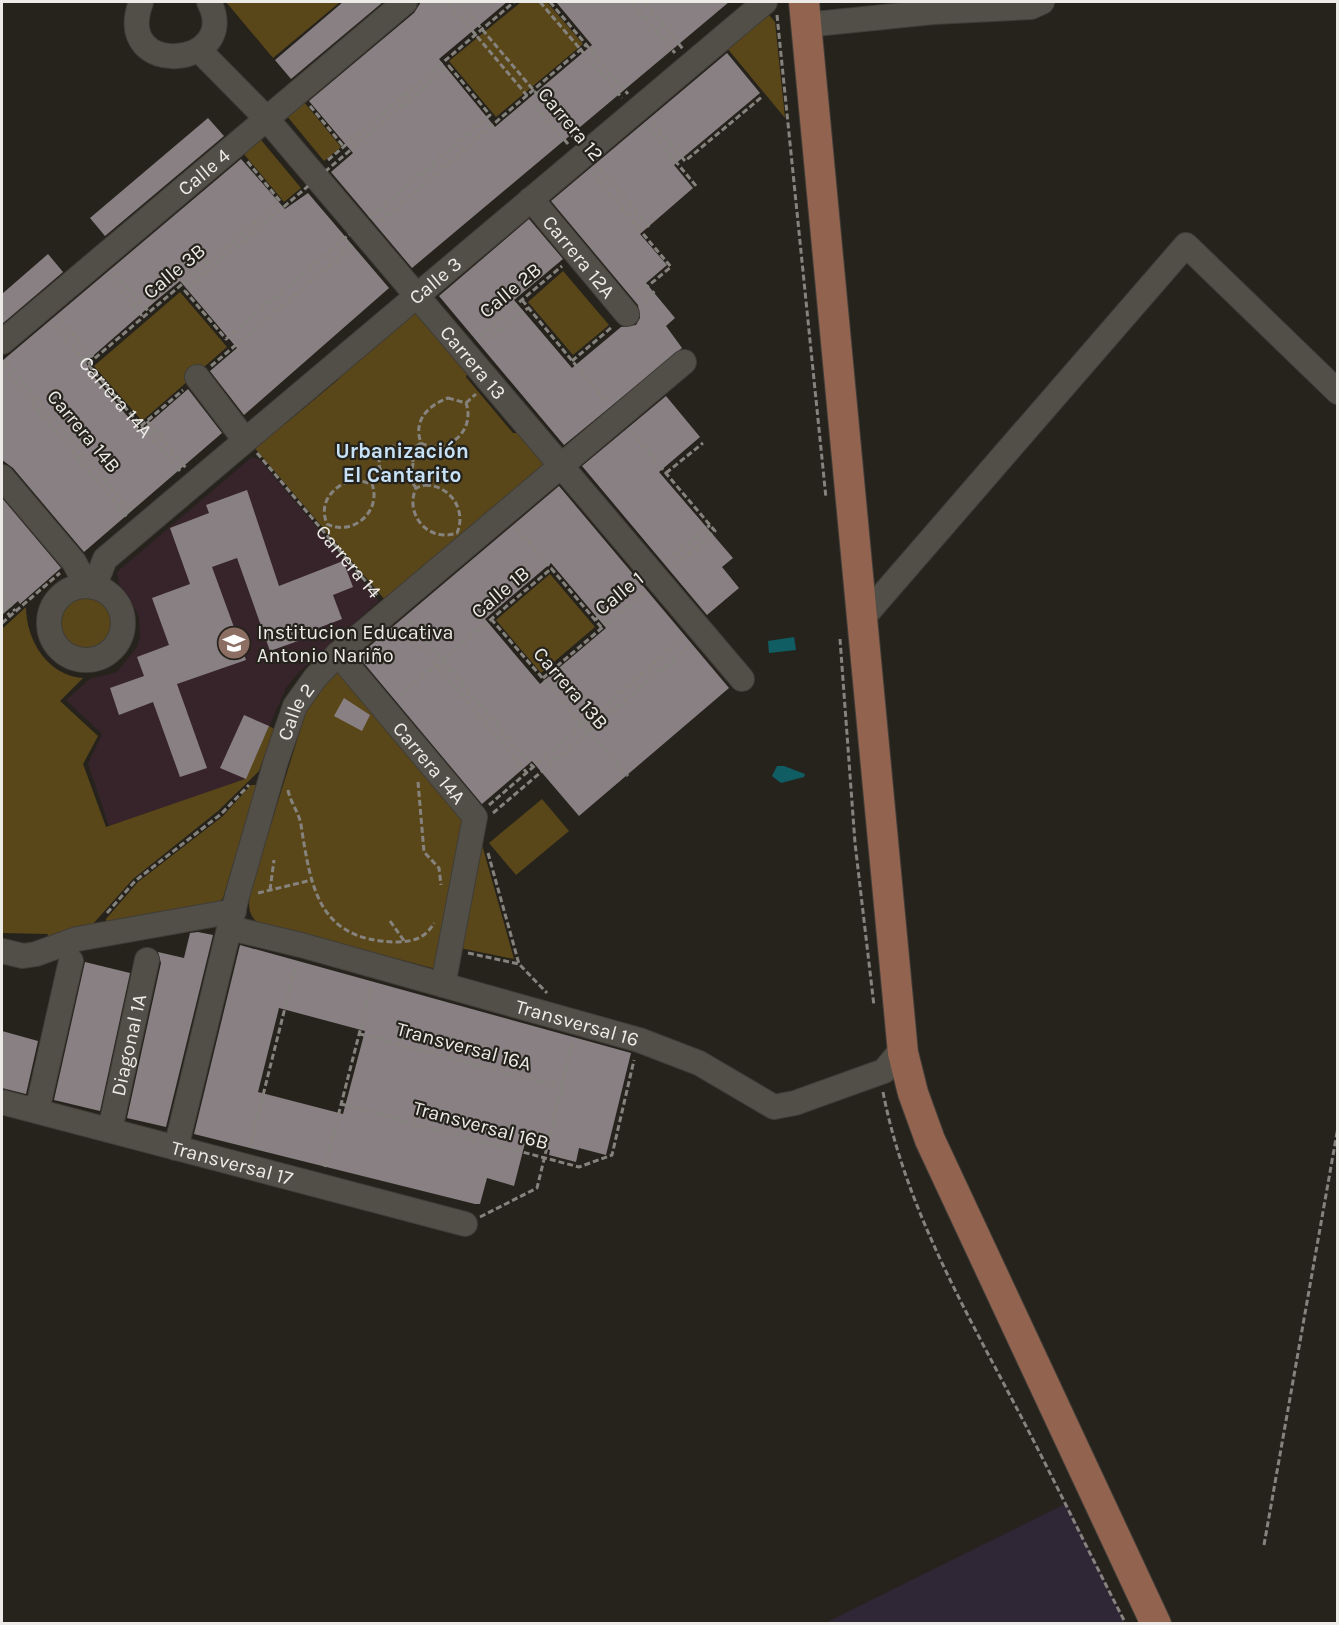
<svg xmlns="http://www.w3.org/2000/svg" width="1339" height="1625" font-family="Karla,sans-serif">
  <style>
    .industrial { fill: #2f2636 }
    .education { fill: #37242b }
    .green { fill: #5a4719 }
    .water { fill: #105e64 }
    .building { fill: #898084; fill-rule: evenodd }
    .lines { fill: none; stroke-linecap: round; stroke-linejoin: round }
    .minor-casing { stroke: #403d38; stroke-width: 26 }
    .major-casing { stroke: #403d38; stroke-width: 32 }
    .path { stroke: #86837e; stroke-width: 3; stroke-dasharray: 6 3; stroke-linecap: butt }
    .minor { stroke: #524f48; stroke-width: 24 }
    .major { stroke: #92634e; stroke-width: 30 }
    .labels { text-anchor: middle; stroke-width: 4.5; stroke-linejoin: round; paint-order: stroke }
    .street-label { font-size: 20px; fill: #edebe7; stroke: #26231d }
    .poi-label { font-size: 20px; fill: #edebe7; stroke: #26231d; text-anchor: start }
    .neighbourhood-label { font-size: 21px; font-weight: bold; fill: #c7e2f6; stroke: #26231d }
  </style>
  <rect width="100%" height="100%" fill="#26231d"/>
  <polygon class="industrial" points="1067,1503 1125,1623 825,1623"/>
  <polygon class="education" points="252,457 260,460 379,601 298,673 286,688 246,779 109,826 88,764 102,734 66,700 90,679 117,672 137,647 140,637 139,617 129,597 119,585 117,572"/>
  <g class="green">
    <polygon points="226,2 340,2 273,58"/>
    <polygon points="521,2 547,2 583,44 496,117 449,61"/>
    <polygon points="769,15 775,22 785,118 727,48"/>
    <polygon points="304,102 341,147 324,161 287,116"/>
    <polygon points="261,140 301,188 284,202 244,154"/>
    <polygon points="563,271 609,325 573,355 528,302"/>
    <polygon points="180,292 227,347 142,421 94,366"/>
    <polygon points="414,307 468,371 466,377 513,433 520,433 547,466 386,601 252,445 275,424 285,424 339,379 341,368"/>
    <polygon points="550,574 595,627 541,673 496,620"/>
    <circle cx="86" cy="623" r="25"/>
    <path d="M26,607c0,33 22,69 57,71l-23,23 38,35 -15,28 23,63 139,-48 24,-53 5,3 -15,42 -41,40 -85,68 -49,55 -39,10 3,-10 -46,-1v-304z"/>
    <path d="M338,670l133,148 -35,151 -179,-47c-10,-9 -8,-18 -7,-30l57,-184 8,-14z"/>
    <polygon points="251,785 257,785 223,898 219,903 106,923 106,919 138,882 223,816"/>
    <polygon points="542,799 569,831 516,875 489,843"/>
    <polygon points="481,841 514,959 455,947"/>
  </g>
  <g class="water">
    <polygon points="794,637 796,650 769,653 768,641"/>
    <polygon points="777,766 784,766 805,774 804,777 781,783 772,776"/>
  </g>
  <g class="building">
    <polygon points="343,2 383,2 291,79 275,60"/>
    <polygon points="421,2 507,2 439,59 495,127 592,45 556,2 729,2 412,268 331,172 353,153 309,101 414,13"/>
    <polygon points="727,53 760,93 674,165 693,188 640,234 667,265 646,283 675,318 666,326 682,348 564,445 439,296 529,219 563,259 514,300 572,368 621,327 636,325 640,318 638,305 551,201"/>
    <polygon points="208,118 224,136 105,236 90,218"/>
    <polygon points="241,159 285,209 308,193 389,288 244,415 210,371 237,348 180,281 158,299 86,362 90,372 140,431 188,389 222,433 84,552 13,468 2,460 2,361"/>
    <polygon points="48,254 63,272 2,324 2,294"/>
    <polygon points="666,396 700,437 659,472 733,558 722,567 739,588 707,615 582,466"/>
    <path d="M559,486l170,202 -150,128 -47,-55 -50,43 -124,-148zM551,563l55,65 -66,56 -55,-65z"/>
    <polygon points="247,490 279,586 343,561 353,587 333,595 342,619 297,636 298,641 270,651 237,558 212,567 246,660 177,684 207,768 180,777 153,702 119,715 110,688 144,676 137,657 169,645 152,598 190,584 170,528 209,513 206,505"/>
    <polygon points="2,498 61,568 20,604 18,601 2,615"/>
    <polygon points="344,698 370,715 362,731 334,716"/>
    <polygon points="244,715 269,726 246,779 220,768"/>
    <polygon points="198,932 213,935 166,1127 127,1118 161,963 158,952 184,958 190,933"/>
    <path d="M240,945l391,108 -25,102 -27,-7 -3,14 -27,-7 1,-5 -25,-7 -11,43 -27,-8 -7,26h-5l-281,-70zM279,1008l86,23 -22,83 -85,-22z"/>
    <polygon points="85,962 130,973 100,1111 54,1100"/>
    <polygon points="2,1031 38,1041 26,1094 2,1088"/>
  </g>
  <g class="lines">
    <g class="minor-casing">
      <g id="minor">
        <path d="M141,2c-29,79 102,65 68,0"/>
        <polyline points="805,25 933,12 1031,7 1042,2"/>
        <path id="s3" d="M199,50l67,68 476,561"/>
        <path id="s4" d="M531,199l96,115"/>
        <path id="s5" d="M2,342l403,-340"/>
        <polyline points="197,377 245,440"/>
        <polyline points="2,477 74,562 87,586"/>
        <circle cx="86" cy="623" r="37"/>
        <path id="s6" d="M94,587l11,-28 660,-557"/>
        <polyline points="862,619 1186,245 1338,392"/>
        <path id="s7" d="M338,654l137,163 -32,168"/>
        <path id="s8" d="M230,928l71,17 338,95 60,23 75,44 21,-4 89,-32 19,-23"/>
        <polyline points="2,951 23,956 36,954 77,939 234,911"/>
        <path id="s9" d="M2,1102l463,122"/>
        <polyline points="37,1111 71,961"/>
        <path id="s10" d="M110,1130l37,-170"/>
        <path id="s11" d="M176,1148l61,-252 39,-135 19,-55 20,-28 23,-24 346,-292"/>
      </g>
    </g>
    <g class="major-casing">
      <polyline id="major" points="804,2 903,1053 913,1093 930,1140 1156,1624"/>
    </g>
    <g class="path">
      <polyline points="448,2 568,144"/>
      <polyline points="459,2 574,138"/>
      <polyline points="540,2 622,98"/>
      <polyline points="550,2 628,94"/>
      <polyline points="632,2 675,53"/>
      <polyline points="644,2 683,49"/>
      <polyline points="777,15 826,498"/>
      <polygon points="449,66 490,115 226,339 185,291"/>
      <polyline points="310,106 344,147"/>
      <polyline points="652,122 685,161 763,96"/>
      <polyline points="646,126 697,187"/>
      <polyline points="328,160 514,2"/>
      <polyline points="599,168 649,227"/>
      <polyline points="591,172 671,267 637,295"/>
      <polyline points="379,222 587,44"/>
      <polyline points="114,272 149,312"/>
      <polyline points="109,277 143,317"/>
      <polyline points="522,300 607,403"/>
      <polyline points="643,301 655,291"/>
      <polyline points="59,319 94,358"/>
      <path id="s1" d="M53,324l127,147"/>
      <polyline points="478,337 562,266"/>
      <polyline points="483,343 528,308"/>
      <polyline points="6,361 132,513"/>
      <polyline points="572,361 612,327"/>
      <polyline points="88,364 280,201 247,161"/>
      <polyline points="2,366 127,517"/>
      <polyline points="211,366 352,246"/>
      <path d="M448,398l18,5c10,28 -19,53 -45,40 -8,-22 6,-37 27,-45z"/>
      <polyline points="466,403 476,394"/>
      <polyline points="147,421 186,468"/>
      <polyline points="141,426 183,390"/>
      <polyline points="630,431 715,531 672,568"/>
      <circle cx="396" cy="463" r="17"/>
      <polyline points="409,452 421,443"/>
      <path id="s2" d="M257,453l122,144"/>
      <polyline points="666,473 703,443"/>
      <polyline points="408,476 416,488"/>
      <path d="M354,479l18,5c10,27 -19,53 -45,40 -9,-22 6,-38 27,-45z"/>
      <polyline points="372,484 383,474"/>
      <path d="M425,485c25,0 42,25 32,48 -28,10 -53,-18 -41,-45z"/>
      <polyline points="516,527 601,627"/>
      <polyline points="666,562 710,525"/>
      <polyline points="2,595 15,611"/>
      <polyline points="2,606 10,616"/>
      <polyline points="491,619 628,776"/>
      <polyline points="408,620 533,767"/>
      <polyline points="595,620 637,585"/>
      <polyline points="2,623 60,573"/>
      <polyline points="402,625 527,773"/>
      <polyline points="840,639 855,843 874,1006"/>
      <polyline points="543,678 644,592"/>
      <polyline points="400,696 552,568"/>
      <polyline points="418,782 424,852 439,868 441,885"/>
      <path d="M288,790c2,12 11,22 13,35 10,63 17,115 94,117 17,0 30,-3 39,-19"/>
      <polyline points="489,805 682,639"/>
      <polyline points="493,813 689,646"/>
      <polyline points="488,853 519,964 547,993"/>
      <polyline points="270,890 274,860"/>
      <polyline points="258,893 312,880"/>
      <polyline points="107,913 135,881 221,814 249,785"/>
      <polyline points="390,921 405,942"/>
      <polyline points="468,953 519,964"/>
      <polyline points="360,1034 562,1087"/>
      <path d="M883,1092c22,113 79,212 132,313 38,72 73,146 111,219"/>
      <polyline points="341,1104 579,1167 612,1155 634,1060"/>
      <polyline points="250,1147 296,964"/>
      <polyline points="325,1167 372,984"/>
      <polyline points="480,1217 537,1188 573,1041"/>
      <polyline points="1264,1545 1338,1127"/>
    </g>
    <use href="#minor" class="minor"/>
    <use href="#major" class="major"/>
  </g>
  <defs>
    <g id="university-disc" transform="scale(1.725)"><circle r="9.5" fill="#8d6e63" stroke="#26231d"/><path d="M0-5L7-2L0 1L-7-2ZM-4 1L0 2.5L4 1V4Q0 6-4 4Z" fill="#fff"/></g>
  </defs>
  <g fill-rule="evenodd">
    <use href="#university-disc" x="234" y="643"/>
  </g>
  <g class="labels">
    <g class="street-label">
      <text transform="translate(571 124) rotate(50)" y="7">Carrera 12</text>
      <text dy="7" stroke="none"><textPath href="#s5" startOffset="264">Calle 4</textPath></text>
      <text dy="7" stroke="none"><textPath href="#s4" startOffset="75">Carrera 12A</textPath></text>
      <text transform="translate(174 271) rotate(-40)" y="7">Calle 3B</text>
      <text dy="7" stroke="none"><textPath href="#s6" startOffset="462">Calle 3</textPath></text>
      <text transform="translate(510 290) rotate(-40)" y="7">Calle 2B</text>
      <text dy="7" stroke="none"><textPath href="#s3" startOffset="416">Carrera 13</textPath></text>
      <text dy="7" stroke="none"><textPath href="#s1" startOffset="96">Carrera 14A</textPath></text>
      <text transform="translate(84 431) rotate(50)" y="7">Carrera 14B</text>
      <text dy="7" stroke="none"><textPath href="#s2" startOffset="142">Carrera 14</textPath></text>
      <text transform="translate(500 592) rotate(-40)" y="7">Calle 1B</text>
      <text transform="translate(619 593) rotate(-39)" y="7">Calle 1</text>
      <text transform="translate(571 688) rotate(49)" y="7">Carrera 13B</text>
      <text dy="7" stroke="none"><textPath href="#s11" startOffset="453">Calle 2</textPath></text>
      <text dy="7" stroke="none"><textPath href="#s7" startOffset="142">Carrera 14A</textPath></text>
      <text dy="7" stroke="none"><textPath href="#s8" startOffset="360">Transversal 16</textPath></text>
      <text dy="7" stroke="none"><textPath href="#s10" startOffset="87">Diagonal 1A</textPath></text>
      <text transform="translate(464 1046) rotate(15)" y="7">Transversal 16A</text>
      <text transform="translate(481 1125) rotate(15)" y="7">Transversal 16B</text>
      <text dy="7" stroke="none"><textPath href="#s9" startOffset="238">Transversal 17</textPath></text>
    </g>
    <g class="poi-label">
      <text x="257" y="639">Institucion Educativa<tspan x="257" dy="23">Antonio Nariño</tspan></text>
    </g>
    <g class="neighbourhood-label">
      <text x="402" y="458">Urbanización<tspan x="402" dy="24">El Cantarito</tspan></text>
    </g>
  </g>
  <rect width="1339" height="1625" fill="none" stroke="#edebe7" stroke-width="6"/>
</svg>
